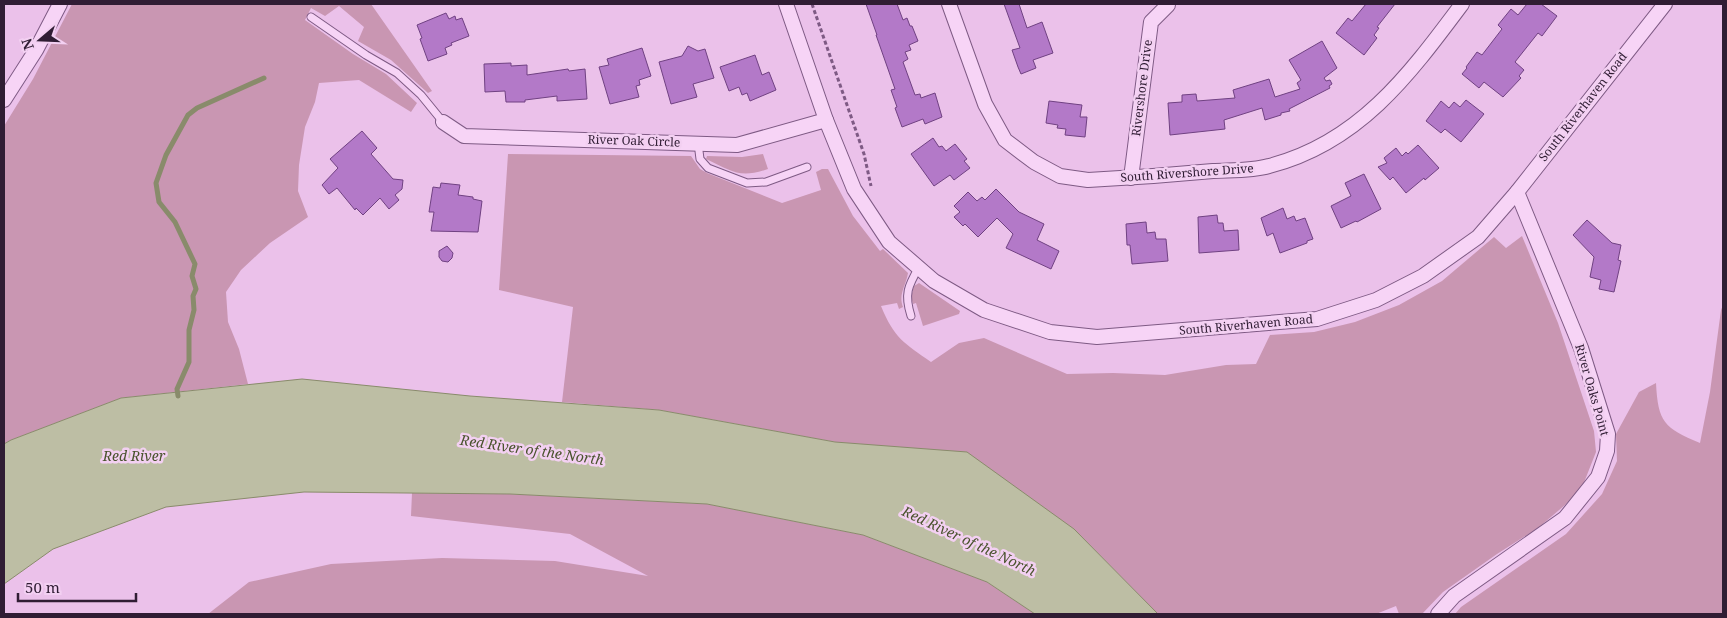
<svg xmlns="http://www.w3.org/2000/svg" width="1727" height="618" font-family="'Noto Serif',serif">
  <style>
    .green { fill: #c996b2 }
    .water { fill: #bdbea4; stroke: #898b6b }
    .lines { fill: none; stroke-linecap: round; stroke-linejoin: round }
    .stream { stroke: #898b6b; stroke-width: 5 }
    .building { fill: #b379c8; stroke: #704182 }
    .lane-casing { stroke: #7e5a84; stroke-width: 9 }
    .street-casing { stroke: #7e5a84; stroke-width: 16 }
    .path { stroke: #7e5a84; stroke-width: 3; stroke-dasharray: 4 2.5; stroke-linecap: butt }
    .lane { stroke: #f7d4f6; stroke-width: 7 }
    .street { stroke: #f7d4f6; stroke-width: 14 }
    .labels { text-anchor: middle; stroke-width: 5; stroke-linejoin: round; paint-order: stroke }
    .street-label { font-size: 12px; fill: #301d34; stroke: #f3d0f2 }
    .water-label { font-size: 14px; font-style: italic; fill: #49532d; stroke: #f3d0f2 }
  </style>
  <rect width="100%" height="100%" fill="#ebc1ea"/>
  <g class="green">
    <polygon points="72,4 371,4 432,91 428,93 391,60 358,41 364,27 339,6 325,16 311,8 305,20 353,54 386,74 417,103 411,112 359,80 319,83 315,102 305,127 299,165 298,191 308,217 270,243 241,270 226,292 228,322 239,349 248,384 121,398 11,440 4,444 4,126 33,79"/>
    <path d="M508,154l183,2 9,13 7,4 75,30 39,-13 -5,-18 6,-3h6l25,47 27,35 3,-2 25,24c-2,13 -10,21 -5,34l-4,2 -2,-6 -16,3c13,32 23,37 50,56l28,-19 25,-5 83,36 46,-1 52,2 61,-10 30,-1 14,-29 44,-3 41,-10 44,-17 43,-24 52,-44 12,11 16,-12 36,87 36,108 2,21 -13,33 -18,20 -27,23 -41,26 -54,38 -21,22h-23l-3,-8 -20,8h-218l-84,-85 -239,-87 -176,-32 -97,-8 11,-95 -74,-17z"/>
    <path d="M763,154l5,15c-29,10 -36,2 -62,-10l1,-3 35,1z"/>
    <polygon points="919,283 960,311 959,314 923,326 916,303 913,304 911,297 914,286"/>
    <path d="M1723,305v309h-268l6,-7 105,-73 36,-40 15,-33 -1,-27 23,-42 17,-9c2,39 8,45 44,60l10,-51 11,-82z"/>
    <polygon points="412,493 510,494 707,504 863,535 987,582 1035,614 208,614 249,582 331,564 442,558 555,561 648,576 570,534 411,516"/>
  </g>
  <polygon class="water" points="302,379 470,396 659,410 835,442 967,452 1074,529 1158,614 1035,614 987,582 863,535 707,504 510,494 304,492 166,507 53,549 4,584 4,444 11,440 121,398"/>
  <g class="lines">
    <polyline class="stream" points="178,396 177,389 189,362 189,330 194,310 193,296 196,289 192,276 195,264 175,222 159,202 156,183 166,155 188,115 197,108 264,78"/>
  </g>
  <g class="building">
    <polygon points="866,4 897,4 903,20 907,18 910,26 912,26 918,41 909,45 911,50 905,52 908,59 903,62 915,95 920,94 921,98 935,93 942,117 925,124 923,119 902,127 895,108 897,107 891,90 895,89 876,35 877,35"/>
    <polygon points="1004,4 1019,4 1027,28 1042,22 1053,53 1033,60 1036,68 1021,74 1018,67 1012,50 1020,48"/>
    <polygon points="1366,4 1395,4 1377,27 1379,28 1374,35 1377,38 1364,55 1336,33 1348,18 1352,21"/>
    <polygon points="1527,4 1541,4 1557,16 1542,36 1538,33 1515,62 1524,70 1519,76 1521,78 1503,97 1484,82 1479,88 1462,74 1467,68 1466,67 1477,52 1482,55 1502,29 1498,25 1511,9 1518,15"/>
    <polygon points="446,13 449,19 455,16 456,20 462,18 469,36 451,43 452,45 445,48 447,54 428,61 420,39 422,38 417,25"/>
    <polygon points="1322,41 1337,68 1324,78 1326,81 1330,80 1332,84 1329,86 1330,88 1289,109 1290,111 1281,113 1281,115 1265,120 1262,108 1224,120 1225,129 1170,135 1168,103 1182,102 1182,95 1196,94 1197,101 1235,98 1233,90 1269,79 1275,97 1300,89 1297,83 1301,80 1289,60"/>
    <polygon points="688,46 698,51 705,49 714,78 693,84 697,97 671,104 659,62 682,56"/>
    <polygon points="642,48 651,76 639,80 640,85 636,86 639,97 610,104 599,67 609,65 607,59"/>
    <polygon points="755,55 762,75 769,72 776,90 750,101 747,93 742,95 739,87 729,91 720,67"/>
    <polygon points="511,63 511,66 527,65 527,75 568,69 569,71 585,69 587,99 557,101 557,96 525,100 525,102 506,102 505,91 485,92 484,64"/>
    <polygon points="1466,100 1484,114 1461,142 1445,129 1441,133 1426,121 1441,101 1449,108 1454,102 1460,107"/>
    <polygon points="1049,101 1082,105 1080,117 1087,117 1085,137 1065,135 1066,129 1057,128 1058,125 1046,123"/>
    <polygon points="362,131 377,148 371,154 393,179 403,180 402,189 395,195 399,200 389,209 380,198 363,215 356,208 355,210 337,188 329,194 322,185 338,168 330,159"/>
    <polygon points="933,138 939,147 942,146 946,151 955,144 967,159 964,161 970,168 954,180 950,175 934,186 911,154"/>
    <polygon points="1418,145 1439,168 1425,180 1424,178 1406,193 1393,177 1390,180 1378,167 1387,163 1384,158 1396,148 1402,156 1406,152 1408,154"/>
    <polygon points="1364,174 1381,209 1357,222 1356,221 1341,228 1331,206 1351,196 1345,183"/>
    <polygon points="441,183 460,185 458,195 473,197 473,199 482,201 478,232 431,231 434,212 429,212 433,187 440,188"/>
    <polygon points="996,189 1019,212 1044,224 1037,240 1059,251 1051,269 1006,248 1013,234 997,218 978,237 965,224 963,226 954,217 960,212 954,206 968,192 977,201 982,197 985,200"/>
    <polygon points="1283,208 1287,219 1294,216 1296,221 1305,218 1313,239 1307,241 1307,243 1280,253 1273,233 1267,236 1261,218"/>
    <polygon points="1217,215 1218,223 1223,223 1224,231 1238,230 1239,250 1199,253 1198,217"/>
    <polygon points="1587,220 1612,243 1621,245 1618,260 1621,261 1614,292 1599,289 1601,280 1590,277 1594,257 1573,235"/>
    <polygon points="1146,222 1147,233 1155,232 1156,239 1166,239 1168,261 1132,264 1130,245 1127,245 1126,224"/>
    <polygon points="447,246 453,253 452,258 448,262 442,261 439,257 439,251"/>
  </g>
  <g class="lines">
    <g class="lane-casing">
      <g id="lane">
        <polyline points="311,17 366,55 397,73 421,95 443,122"/>
        <polyline points="698,143 700,159 708,168 747,183 766,182 807,167"/>
        <path d="M911,316c-7,-22 -3,-30 8,-49"/>
      </g>
    </g>
    <g class="street-casing">
      <g id="street">
        <polyline points="786,4 826,120 854,189 889,242 934,281 984,310 1050,332 1097,337 1317,319 1376,300 1423,276 1478,237 1517,192 1665,4"/>
        <path d="M949,4l36,100 20,36 29,22 26,14 28,4c41,-2 83,-5 125,-9 18,-1 39,0 56,-5 90,-23 140,-91 193,-162"/>
        <polyline points="4,100 36,50 60,4"/>
        <polyline points="443,122 464,136 737,145 826,120"/>
        <polyline points="1131,178 1151,22 1168,5"/>
        <polyline points="1438,614 1454,596 1565,518 1598,477 1607,451 1608,434 1581,348 1517,192"/>
      </g>
    </g>
    <polyline class="path" points="812,4 864,154 871,186"/>
    <use href="#lane" class="lane"/>
    <use href="#street" class="street"/>
  </g>
  <g class="labels">
    <g class="street-label">
      <text transform="translate(1142 88) rotate(-83)" y="4">Rivershore Drive</text>
      <text transform="translate(1583 107) rotate(-52)" y="4">South Riverhaven Road</text>
      <text transform="translate(634 141) rotate(2)" y="4">River Oak Circle</text>
      <text transform="translate(1187 173) rotate(-4)" y="4">South Rivershore Drive</text>
      <text transform="translate(1246 325) rotate(-5)" y="4">South Riverhaven Road</text>
      <text transform="translate(1592 390) rotate(74)" y="4">River Oaks Point</text>
    </g>
    <g class="water-label">
      <text transform="translate(532 450) rotate(8)" y="5">Red River of the North</text>
      <text x="134" y="461">Red River</text>
      <text transform="translate(969 541) rotate(25)" y="5">Red River of the North</text>
    </g>
  </g>
  <rect width="1727" height="618" fill="none" stroke="#301d34" stroke-width="10"/>
  <g transform="translate(40 40) rotate(251)" stroke="#f3d0f2" stroke-width="4" paint-order="stroke">
  <path d="M0-4L9 19L0 12L-9 19Z" fill="#301d34"/>
  <text y="-8" font-size="14" font-weight="bold" text-anchor="middle" fill="#301d34">N</text>
  </g>
  <path d="M18 593v8h118v-8" fill="none" stroke="#301d34" stroke-width="2.5"/>
  <text x="25" y="593" font-size="15" fill="#301d34" stroke="#f3d0f2" stroke-width="4" paint-order="stroke">50 m</text>
</svg>
